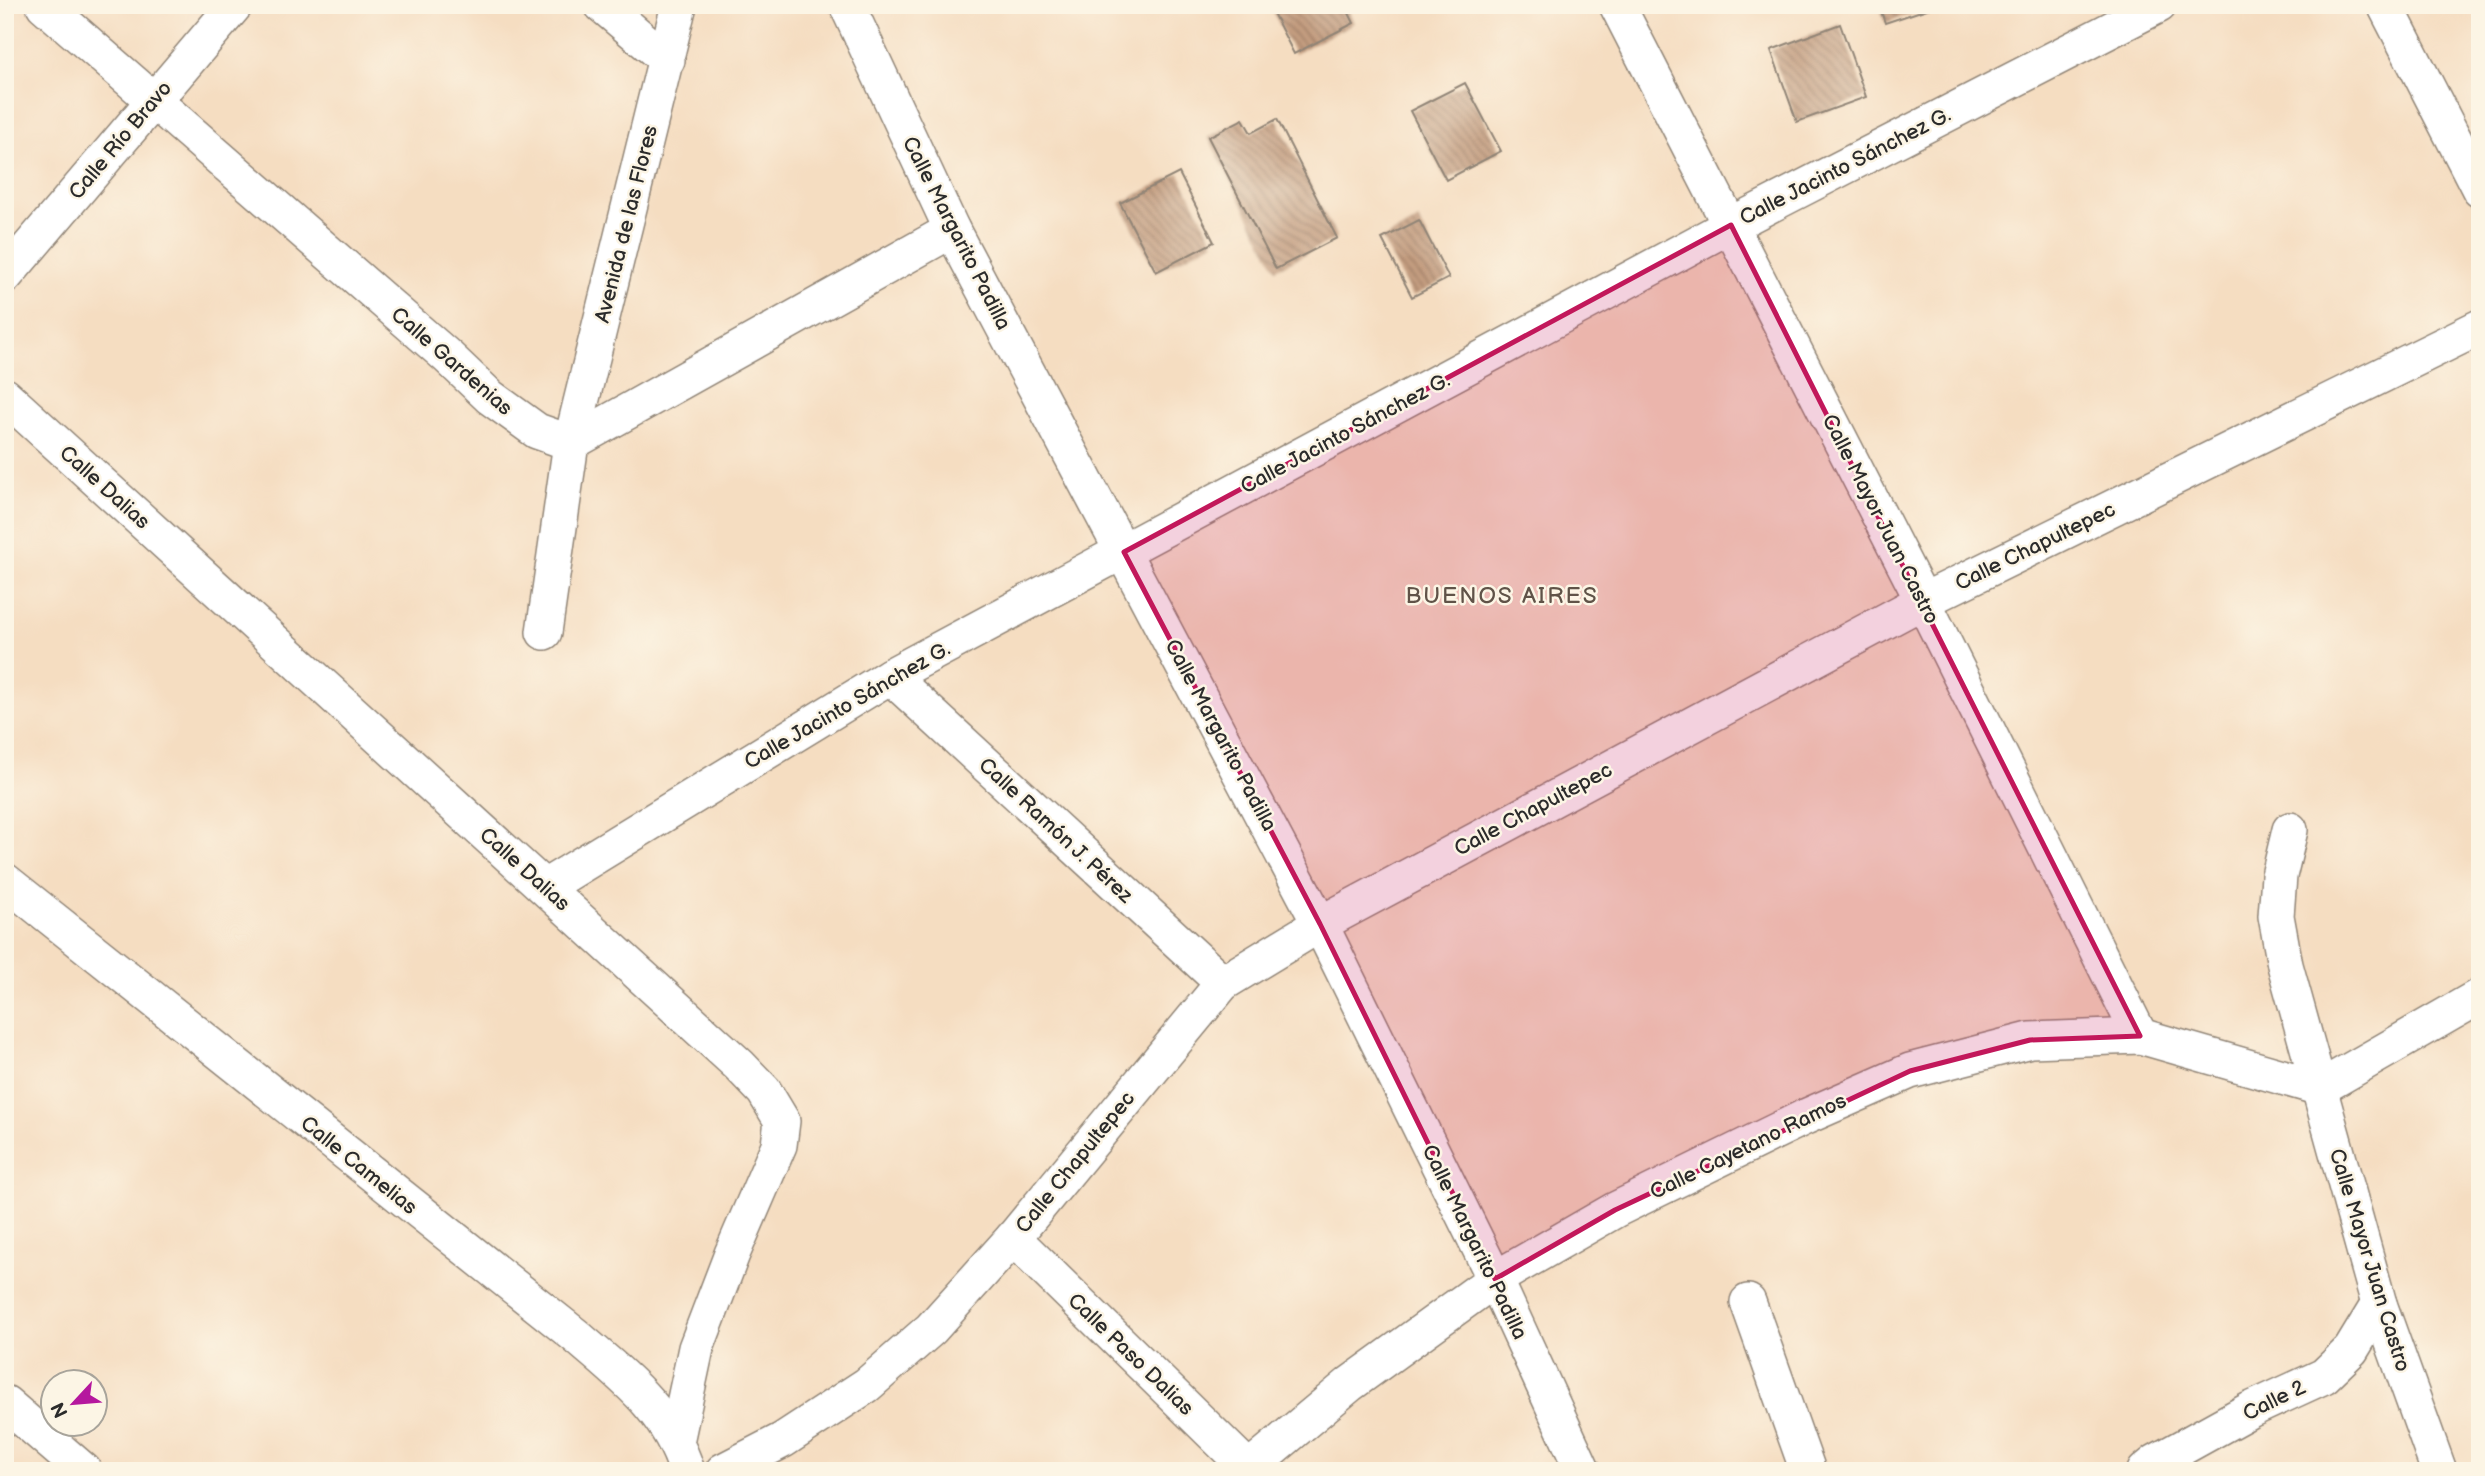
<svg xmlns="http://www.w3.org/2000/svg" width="2485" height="1476" font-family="'Balsamiq Sans',sans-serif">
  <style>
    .building { fill: url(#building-back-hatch) }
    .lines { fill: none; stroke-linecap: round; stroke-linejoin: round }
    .street-casing { stroke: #908476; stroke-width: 38 }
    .street { stroke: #fff; stroke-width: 35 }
    .marked { fill: #c2185b; fill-opacity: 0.2; stroke: #c2185b; stroke-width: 5; stroke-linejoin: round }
    .labels { text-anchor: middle; stroke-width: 5; stroke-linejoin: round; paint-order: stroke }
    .street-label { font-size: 21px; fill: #2b2b2b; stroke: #fcf5e5 }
    .neighbourhood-label { font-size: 23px; letter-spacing: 2px; fill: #605348; stroke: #fcf5e5 }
  </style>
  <defs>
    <pattern id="building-back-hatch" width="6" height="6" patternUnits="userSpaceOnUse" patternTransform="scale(1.75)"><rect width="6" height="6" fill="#c39c7f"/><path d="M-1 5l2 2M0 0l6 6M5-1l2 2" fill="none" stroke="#9f7f68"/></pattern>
  </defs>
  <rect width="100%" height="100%" fill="#fcf5e5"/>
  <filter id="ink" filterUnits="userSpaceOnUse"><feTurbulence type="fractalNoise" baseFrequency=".0143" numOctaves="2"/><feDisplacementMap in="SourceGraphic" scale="14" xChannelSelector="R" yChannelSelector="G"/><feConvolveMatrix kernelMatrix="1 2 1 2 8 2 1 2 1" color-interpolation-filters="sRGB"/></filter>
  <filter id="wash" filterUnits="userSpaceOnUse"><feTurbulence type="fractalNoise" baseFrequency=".00686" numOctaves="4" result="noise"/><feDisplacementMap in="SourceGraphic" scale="28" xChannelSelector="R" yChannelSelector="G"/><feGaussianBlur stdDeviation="1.57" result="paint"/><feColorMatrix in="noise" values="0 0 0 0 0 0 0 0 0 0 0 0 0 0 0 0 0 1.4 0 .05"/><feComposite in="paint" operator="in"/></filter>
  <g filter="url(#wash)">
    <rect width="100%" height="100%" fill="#f5ddc1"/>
    <g id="blocks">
      <g class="building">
        <polygon points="1269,5 1345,5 1354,23 1294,54"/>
        <polygon points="1879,5 1936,5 1936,6 1885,23"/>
        <polygon points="1840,24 1866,97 1797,122 1771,50"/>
        <polygon points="1465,83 1501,151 1446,180 1410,111"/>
        <polygon points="1243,119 1251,133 1277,119 1337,238 1276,269 1208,137"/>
        <polygon points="1179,173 1214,242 1156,272 1120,203"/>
        <polygon points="1419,220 1449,278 1412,297 1382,239"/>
      </g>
    </g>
  </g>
  <g filter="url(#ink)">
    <use href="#blocks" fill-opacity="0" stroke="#908476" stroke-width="2"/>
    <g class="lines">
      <g class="street-casing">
        <g id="street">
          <polyline points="44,5 448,357 490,397 537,431 571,443 952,230"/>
          <polyline points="602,5 667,60"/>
          <polyline points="847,5 952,230 1320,924 1495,1279 1583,1471"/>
          <polyline points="1617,5 1923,601 2140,1036"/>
          <polyline points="2385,5 2480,190"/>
          <polyline points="5,276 235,5"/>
          <polyline points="5,396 739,1065 764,1091 782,1121 779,1145 732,1254 696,1348 676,1442"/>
          <polyline points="544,632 571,443 679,5"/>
          <polyline points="890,676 1223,983"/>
          <polyline points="2290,830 2279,876 2276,916 2285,965 2379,1304 2439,1471"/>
          <path d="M5,881l571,455c47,41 91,72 111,135"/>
          <polyline points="545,887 890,676 1731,225 2159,5"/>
          <polyline points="2320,1088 2480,996"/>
          <polyline points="1013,1238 1249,1469"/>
          <polyline points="1748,1302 1808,1471"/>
          <polyline points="5,1403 84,1471"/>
          <polyline points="723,1471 783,1440 867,1385 931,1329 1013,1238 1223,983 1320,924 1923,601 2480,327"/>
          <polyline points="1246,1471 1350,1384 1495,1279 1615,1210 1805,1117 1910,1071 2030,1040 2140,1036 2320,1088"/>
          <polyline points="2145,1471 2156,1462 2250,1410 2324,1376 2351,1350 2379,1304"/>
        </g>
      </g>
      <use href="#street" class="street"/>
    </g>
  </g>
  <path class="marked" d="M1731,225l409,811 -110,4 -120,31 -295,139 -120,69 -175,-355 -196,-372z"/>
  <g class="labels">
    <g class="street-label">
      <text transform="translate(120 140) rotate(-50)" y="7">Calle Río Bravo</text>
      <text transform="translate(1845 166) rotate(-27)" y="7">Calle Jacinto Sánchez G.</text>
      <text transform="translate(626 224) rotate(-76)" y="7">Avenida de las Flores</text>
      <text transform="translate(957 233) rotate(63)" y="7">Calle Margarito Padilla</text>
      <text transform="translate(452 361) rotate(41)" y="7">Calle Gardenias</text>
      <text transform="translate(1345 433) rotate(-28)" y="7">Calle Jacinto Sánchez G.</text>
      <text transform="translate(105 487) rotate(42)" y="7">Calle Dalias</text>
      <text transform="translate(1881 519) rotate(63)" y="7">Calle Mayor Juan Castro</text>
      <text transform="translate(2035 546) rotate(-26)" y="7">Calle Chapultepec</text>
      <text transform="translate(847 705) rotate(-30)" y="7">Calle Jacinto Sánchez G.</text>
      <text transform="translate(1221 735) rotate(62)" y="7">Calle Margarito Padilla</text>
      <text transform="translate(1533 809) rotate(-28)" y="7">Calle Chapultepec</text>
      <text transform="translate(1056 830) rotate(43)" y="7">Calle Ramón J. Pérez</text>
      <text transform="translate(525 869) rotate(42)" y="7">Calle Dalias</text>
      <text transform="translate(1748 1146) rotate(-26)" y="7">Calle Cayetano Ramos</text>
      <text transform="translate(1075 1162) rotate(-51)" y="7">Calle Chapultepec</text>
      <text transform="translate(359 1165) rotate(39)" y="7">Calle Camelias</text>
      <text transform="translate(1475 1242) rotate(64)" y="7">Calle Margarito Padilla</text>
      <text transform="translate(2370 1260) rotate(73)" y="7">Calle Mayor Juan Castro</text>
      <text transform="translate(1131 1354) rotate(44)" y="7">Calle Paso Dalias</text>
      <text transform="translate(2274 1400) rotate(-26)" y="7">Calle 2</text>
    </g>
    <g class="neighbourhood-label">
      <text x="1502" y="603">BUENOS AIRES</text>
    </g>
  </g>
  <rect width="2485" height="1476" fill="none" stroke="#fcf5e5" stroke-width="28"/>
  <g transform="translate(74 1403) rotate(244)"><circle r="33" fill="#fcf5e5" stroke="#a8a49b" stroke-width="2"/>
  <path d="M0-5L12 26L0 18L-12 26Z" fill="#b5179e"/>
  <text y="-10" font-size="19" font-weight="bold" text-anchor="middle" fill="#2b2b2b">N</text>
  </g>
</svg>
